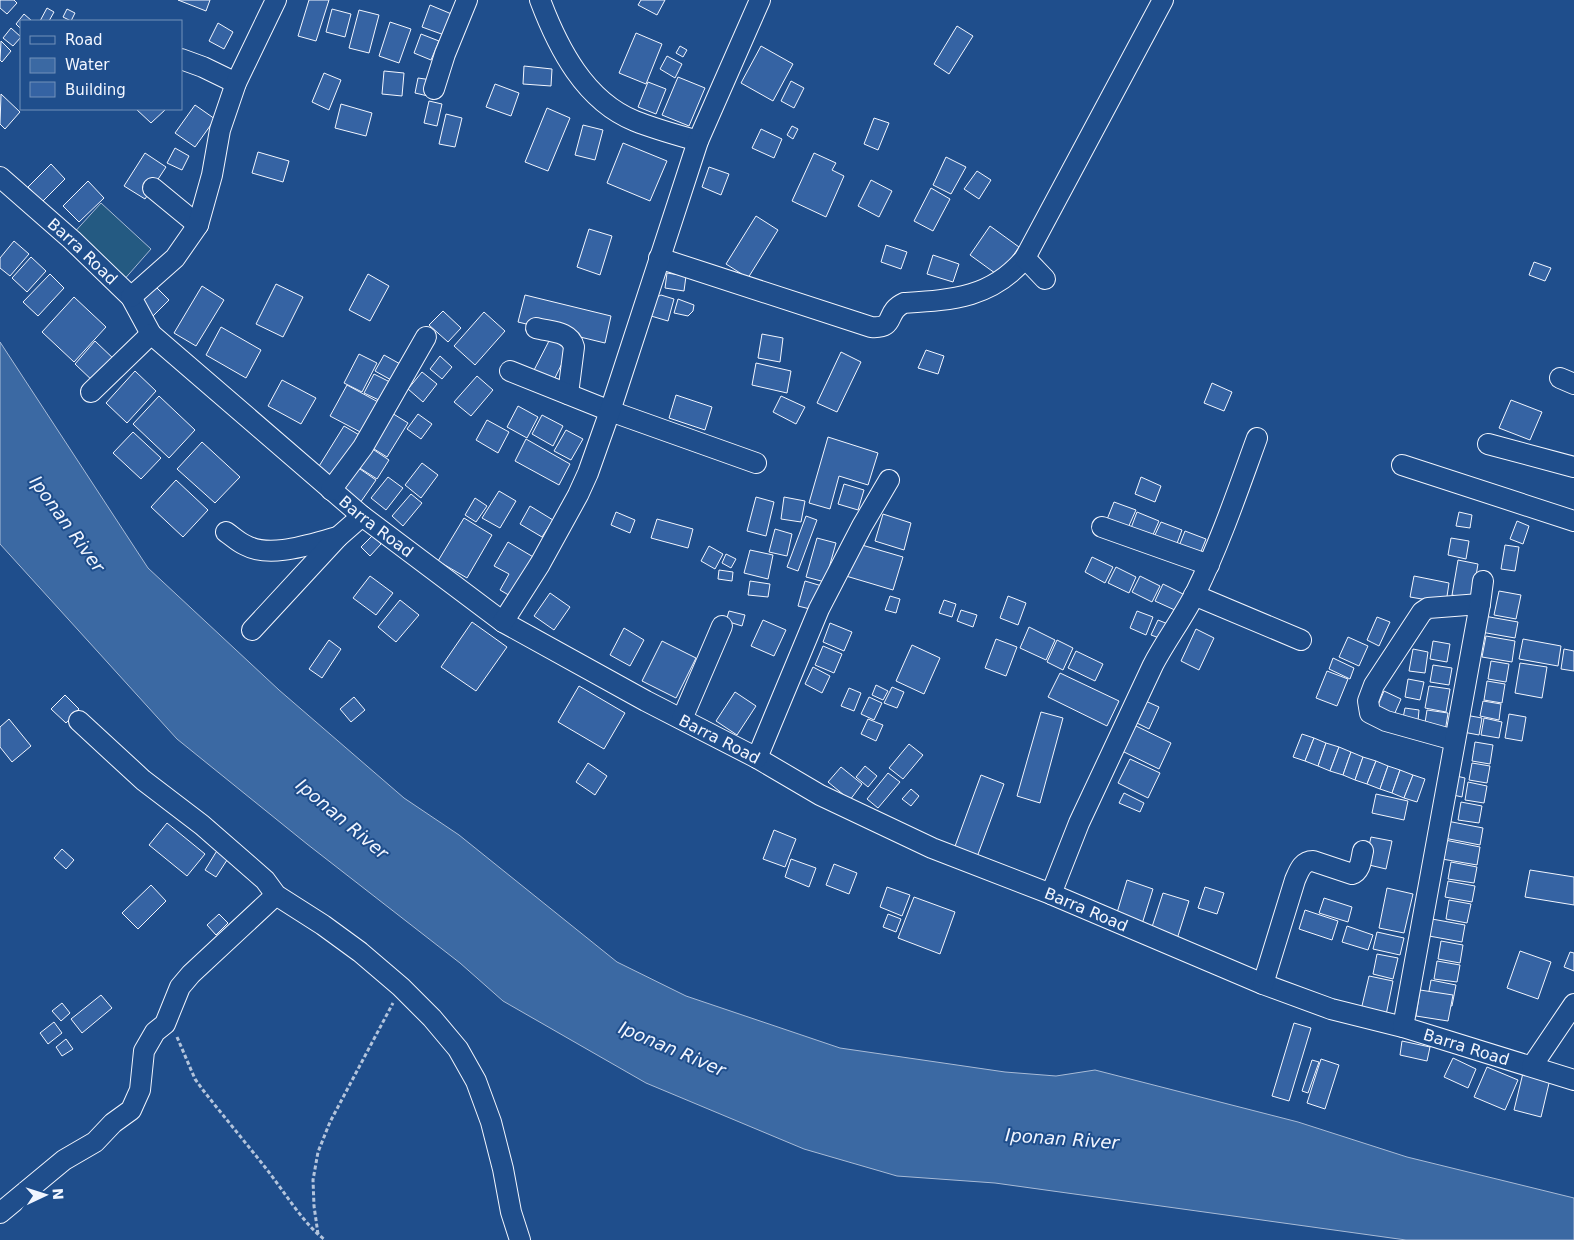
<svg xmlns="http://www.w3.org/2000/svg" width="1574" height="1240" font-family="'DejaVu Sans',sans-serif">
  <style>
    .green { fill: #245a82; stroke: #a8bbd7 }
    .water { fill: #3b69a3; stroke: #a8bbd7 }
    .building { fill: #3563a3; stroke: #f2f6ff }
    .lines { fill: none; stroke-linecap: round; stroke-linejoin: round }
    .minor-casing { stroke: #f2f6ff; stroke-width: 22 }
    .path { stroke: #b3c4dc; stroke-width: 3; stroke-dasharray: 4 2.5; stroke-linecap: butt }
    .minor { stroke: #1f4e8c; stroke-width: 20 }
    .labels { text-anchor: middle; stroke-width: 4; stroke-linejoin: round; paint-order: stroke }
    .street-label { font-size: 16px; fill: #f2f6ff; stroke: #1f4e8c }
    .water-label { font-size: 18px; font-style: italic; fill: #f2f6ff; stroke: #1f4e8c }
  </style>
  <rect width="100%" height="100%" fill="#1f4e8c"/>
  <polygon class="green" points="101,203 151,249 122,282 71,236"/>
  <polygon class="water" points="0,342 148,568 279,690 404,798 459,835 617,962 686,996 840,1048 1005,1072 1056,1076 1095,1070 1298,1122 1407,1157 1574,1198 1574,1240 1406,1240 995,1183 897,1176 804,1149 646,1083 503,1001 460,963 307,844 177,739 0,544"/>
  <g class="building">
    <polygon points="0,0 14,0 17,3 7,14 0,8"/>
    <polygon points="178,0 210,0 206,11"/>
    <polygon points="309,0 329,0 316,41 298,36"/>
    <polygon points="641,0 665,0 657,15 638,5"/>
    <polygon points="430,5 454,15 447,36 422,27"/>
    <polygon points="47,8 54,12 49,21 40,21"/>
    <polygon points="67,9 75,13 71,21 63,17"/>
    <polygon points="332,9 351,14 345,37 326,32"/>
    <polygon points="359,10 379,15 369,53 349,48"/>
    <polygon points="24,14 32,21 21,21 21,29 16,24"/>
    <polygon points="390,22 411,29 399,63 379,56"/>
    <polygon points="218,23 233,32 224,49 209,41"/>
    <polygon points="957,26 973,36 949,74 934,64"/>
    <polygon points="11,28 21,37 13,46 3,38"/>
    <polygon points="636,33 662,44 646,84 619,73"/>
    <polygon points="421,34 439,41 431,60 414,53"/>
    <polygon points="1,41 11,51 2,62 0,60"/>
    <polygon points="680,46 687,50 683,57 676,53"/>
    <polygon points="761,46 793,64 773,101 741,83"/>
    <polygon points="667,56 682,64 675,78 660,69"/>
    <polygon points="524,66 552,69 551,86 523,84"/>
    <polygon points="384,71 404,73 402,96 382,94"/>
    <polygon points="324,73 341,80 329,110 312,102"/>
    <polygon points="678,77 705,88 689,126 662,115"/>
    <polygon points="418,78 432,80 428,96 415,93"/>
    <polygon points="791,81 804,88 794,108 781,101"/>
    <polygon points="648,82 666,89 656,114 638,107"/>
    <polygon points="495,84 519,93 511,116 486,107"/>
    <polygon points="1,94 20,112 5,129 0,124"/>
    <polygon points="429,101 442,104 437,126 424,123"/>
    <polygon points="341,104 372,113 366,136 335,128"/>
    <polygon points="195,105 215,119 195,147 175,133"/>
    <polygon points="547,108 570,118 548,171 525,162"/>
    <polygon points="136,109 166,109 151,123"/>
    <polygon points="446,114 462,118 455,147 439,144"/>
    <polygon points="874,118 889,123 878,150 864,144"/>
    <polygon points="583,125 603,130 595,160 575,155"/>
    <polygon points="792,126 798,129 793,139 787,135"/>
    <polygon points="761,129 782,139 774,158 752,148"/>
    <polygon points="623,143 667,161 650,201 607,183"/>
    <polygon points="175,148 189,156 182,170 167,163"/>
    <polygon points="258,152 289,161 283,182 252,173"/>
    <polygon points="145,153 166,167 145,199 124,186"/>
    <polygon points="814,153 836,163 832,170 844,176 826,217 792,201"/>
    <polygon points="946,157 966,167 951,194 933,185"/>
    <polygon points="51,164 65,179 42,202 28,187"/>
    <polygon points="709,167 729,174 721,195 702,187"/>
    <polygon points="977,171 991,180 979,199 964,189"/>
    <polygon points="871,180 892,191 879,217 858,206"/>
    <polygon points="88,181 104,198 79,222 63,206"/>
    <polygon points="931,188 950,199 933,231 914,221"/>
    <polygon points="756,216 778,230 748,278 726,264"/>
    <polygon points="990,226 1019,247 999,276 970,255"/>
    <polygon points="589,229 612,236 600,275 577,267"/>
    <polygon points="14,241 29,254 10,276 0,268 0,258"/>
    <polygon points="886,245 907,252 901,269 881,262"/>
    <polygon points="933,255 959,264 953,282 927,274"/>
    <polygon points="31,257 46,271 27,292 12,278"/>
    <polygon points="1534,262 1551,268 1545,281 1529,275"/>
    <polygon points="667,273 686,276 684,291 665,288"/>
    <polygon points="50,274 64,288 38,316 23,302"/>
    <polygon points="368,274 389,286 370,321 349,310"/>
    <polygon points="152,283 169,300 153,316 137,300"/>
    <polygon points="276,284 303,297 283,337 256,324"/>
    <polygon points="202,286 224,300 196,346 174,333"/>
    <polygon points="525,295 611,316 605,343 518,322"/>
    <polygon points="661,295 674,299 668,321 651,316 655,298"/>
    <polygon points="74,297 106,327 74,362 42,332"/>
    <polygon points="678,299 694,305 693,311 688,316 674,313"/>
    <polygon points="443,311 461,328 448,342 429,325"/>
    <polygon points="484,312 505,331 475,365 454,346"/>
    <polygon points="221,327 261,350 246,378 206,355"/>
    <polygon points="762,334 783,338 780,362 758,358"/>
    <polygon points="551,337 570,347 551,386 531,376"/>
    <polygon points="95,341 117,362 96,384 75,364"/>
    <polygon points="926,350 944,356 938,374 918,368"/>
    <polygon points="841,352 861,362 837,412 817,403"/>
    <polygon points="359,354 377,363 362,392 344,383"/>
    <polygon points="384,355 402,365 393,381 375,371"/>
    <polygon points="440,356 452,367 442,379 430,369"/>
    <polygon points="756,363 791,371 787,393 752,385"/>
    <polygon points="135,371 156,391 127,423 106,403"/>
    <polygon points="422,372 437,384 423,402 408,389"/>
    <polygon points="374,374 392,383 383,402 364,393"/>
    <polygon points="477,376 493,390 471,416 454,402"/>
    <polygon points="282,380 316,398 301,424 268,406"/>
    <polygon points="1212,383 1232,392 1224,411 1204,403"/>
    <polygon points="347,385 380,403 364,434 330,416"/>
    <polygon points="676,395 712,407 705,430 669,418"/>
    <polygon points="159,396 195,430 169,458 133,424"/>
    <polygon points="781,396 805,407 796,424 773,412"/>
    <polygon points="1511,400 1542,412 1530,440 1499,428"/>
    <polygon points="518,406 538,417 527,438 507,427"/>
    <polygon points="387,410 408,423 387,457 366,444"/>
    <polygon points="418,414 432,424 421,439 407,429"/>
    <polygon points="542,415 563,426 553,446 532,434"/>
    <polygon points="487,420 509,432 498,453 476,440"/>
    <polygon points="344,426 361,436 332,482 316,471"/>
    <polygon points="566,430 583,439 571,460 554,451"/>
    <polygon points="133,432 161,458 141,479 113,453"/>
    <polygon points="828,437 878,453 868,485 839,476 830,509 809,503"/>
    <polygon points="526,439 570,464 559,485 515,461"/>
    <polygon points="202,442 240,477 215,503 177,469"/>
    <polygon points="368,446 389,460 377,479 355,465"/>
    <polygon points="422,463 438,475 421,498 405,485"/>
    <polygon points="357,467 376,480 360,503 341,490"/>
    <polygon points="388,477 403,488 386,510 371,498"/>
    <polygon points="1141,477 1161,486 1155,502 1135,494"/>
    <polygon points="176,480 208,510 183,537 151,507"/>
    <polygon points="844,484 864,490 858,510 838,504"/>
    <polygon points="499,491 516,501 500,528 482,518"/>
    <polygon points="411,494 422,503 403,526 392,516"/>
    <polygon points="756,497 774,502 766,536 747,531"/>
    <polygon points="784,497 805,501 801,522 781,519"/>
    <polygon points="475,498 487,506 476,522 465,515"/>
    <polygon points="1114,502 1136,510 1127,530 1106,522"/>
    <polygon points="530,506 553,520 542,537 520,524"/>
    <polygon points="616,512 635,520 630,533 611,525"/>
    <polygon points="1137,512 1159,521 1152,537 1131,528"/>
    <polygon points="1459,512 1472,515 1470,528 1456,526"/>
    <polygon points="883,514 911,523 904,550 875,541"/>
    <polygon points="806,516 817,520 798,571 787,567"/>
    <polygon points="464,518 492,535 467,578 438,561"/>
    <polygon points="657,519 693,529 688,548 651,538"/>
    <polygon points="1517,521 1529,526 1523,544 1510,539"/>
    <polygon points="1161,522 1182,530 1176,546 1154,537"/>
    <polygon points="775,529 792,534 787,556 769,552"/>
    <polygon points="1185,531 1206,539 1200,554 1179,546"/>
    <polygon points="373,535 381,544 370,556 361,547"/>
    <polygon points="817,538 836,543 825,582 806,577"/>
    <polygon points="1451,538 1469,541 1466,559 1448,555"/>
    <polygon points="508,542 535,558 512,597 500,590 509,574 494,566"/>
    <polygon points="855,543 903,557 893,590 846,576"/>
    <polygon points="1505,545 1519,547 1515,571 1501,569"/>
    <polygon points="709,546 723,554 715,569 701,561"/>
    <polygon points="750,550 773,555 768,579 744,573"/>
    <polygon points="726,554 736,559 731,568 722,563"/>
    <polygon points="1092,557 1113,567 1105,583 1085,572"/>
    <polygon points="1458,560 1478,564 1472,599 1452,595"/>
    <polygon points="1116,567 1136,577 1129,593 1108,583"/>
    <polygon points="719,570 733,572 732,581 718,579"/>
    <polygon points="370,576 393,593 376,615 353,598"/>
    <polygon points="1140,576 1160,586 1152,602 1132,592"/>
    <polygon points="1414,576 1449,583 1446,603 1410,597"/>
    <polygon points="750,581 770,584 768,597 748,595"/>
    <polygon points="805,581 822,586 814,610 798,606"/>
    <polygon points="1163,584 1185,595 1177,611 1155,601"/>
    <polygon points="1499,591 1521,595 1516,619 1494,615"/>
    <polygon points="550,593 570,607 554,630 534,616"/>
    <polygon points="890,596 900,599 896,613 885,610"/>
    <polygon points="1008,596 1026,603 1018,625 1000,618"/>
    <polygon points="400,600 419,615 396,642 378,627"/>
    <polygon points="944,600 956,604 952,617 939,613"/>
    <polygon points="961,610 977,615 973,627 957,621"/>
    <polygon points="729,611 745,615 742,626 726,621"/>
    <polygon points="1137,611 1153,617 1146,635 1130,628"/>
    <polygon points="1484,616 1518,622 1515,638 1481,632"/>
    <polygon points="1377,617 1390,622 1379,646 1367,640"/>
    <polygon points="763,620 786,630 774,656 751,646"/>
    <polygon points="1158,620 1168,624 1162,639 1151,635"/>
    <polygon points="472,622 507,647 476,691 441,667"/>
    <polygon points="830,623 852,632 844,651 823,642"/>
    <polygon points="1029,627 1055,640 1046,660 1020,648"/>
    <polygon points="624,628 644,640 630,666 610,655"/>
    <polygon points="1196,629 1214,638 1199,670 1181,661"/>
    <polygon points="1486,636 1515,641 1512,662 1482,657"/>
    <polygon points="1348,637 1368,646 1359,666 1339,657"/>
    <polygon points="996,639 1017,647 1006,676 985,668"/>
    <polygon points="1523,639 1561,646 1558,666 1519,659"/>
    <polygon points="329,640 341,649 322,678 309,669"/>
    <polygon points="1057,640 1073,648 1063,670 1047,662"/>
    <polygon points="662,641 696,658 676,698 642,681"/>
    <polygon points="1433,641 1450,644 1447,662 1430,659"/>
    <polygon points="912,645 940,658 924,694 896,681"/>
    <polygon points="823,646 842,654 834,673 815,665"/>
    <polygon points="1413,649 1428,652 1425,673 1409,671"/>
    <polygon points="1564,649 1574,651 1574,671 1561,669"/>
    <polygon points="1076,651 1103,664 1095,681 1068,668"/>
    <polygon points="1333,658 1354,668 1350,679 1329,669"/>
    <polygon points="1491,661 1509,664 1506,682 1488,679"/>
    <polygon points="1520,663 1547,667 1542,698 1515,693"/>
    <polygon points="1433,665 1452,668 1449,685 1430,682"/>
    <polygon points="813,667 830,676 822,693 805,684"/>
    <polygon points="1327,671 1348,679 1337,706 1316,698"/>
    <polygon points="1060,673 1119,701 1107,726 1048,697"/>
    <polygon points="1408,679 1424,682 1420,700 1405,697"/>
    <polygon points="1487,681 1505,684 1502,703 1484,700"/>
    <polygon points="876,685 888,691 883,700 872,695"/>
    <polygon points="579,686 625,713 604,749 558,722"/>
    <polygon points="1429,686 1450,689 1446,712 1425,708"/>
    <polygon points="892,687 904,692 897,708 884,703"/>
    <polygon points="849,688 861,693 854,711 841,706"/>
    <polygon points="1384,691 1401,699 1391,722 1374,714"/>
    <polygon points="735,692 756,706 737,735 716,721"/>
    <polygon points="65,695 79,709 66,723 51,709"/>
    <polygon points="354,697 365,710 351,722 340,709"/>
    <polygon points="869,697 882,703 874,720 861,714"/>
    <polygon points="1141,699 1159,707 1149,729 1131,720"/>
    <polygon points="1483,701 1501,704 1499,720 1480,716"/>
    <polygon points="1405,708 1419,710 1418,721 1403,718"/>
    <polygon points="1427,710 1448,713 1445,732 1424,729"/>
    <polygon points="1041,712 1063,718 1040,803 1017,796"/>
    <polygon points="1509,714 1526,717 1522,741 1505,738"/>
    <polygon points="1465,715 1482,718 1479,735 1463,732"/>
    <polygon points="1484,718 1502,722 1499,738 1481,735"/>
    <polygon points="9,719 31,746 12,762 0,747 0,727"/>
    <polygon points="868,719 883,725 876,741 861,734"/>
    <polygon points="1134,725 1171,743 1159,769 1122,751"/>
    <polygon points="1302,734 1314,738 1305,761 1293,757"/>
    <polygon points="1314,738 1326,743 1318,766 1305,761"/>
    <polygon points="1475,742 1493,745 1490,764 1472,761"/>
    <polygon points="1326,743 1339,747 1330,771 1318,766"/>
    <polygon points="909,744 923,755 903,779 889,768"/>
    <polygon points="1339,747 1351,752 1343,775 1330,771"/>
    <polygon points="1351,752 1363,757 1355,780 1343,775"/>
    <polygon points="1363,757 1376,761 1367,784 1355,780"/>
    <polygon points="1130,759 1160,773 1148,798 1118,783"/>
    <polygon points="1376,761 1388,766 1380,789 1367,784"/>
    <polygon points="588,763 607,776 595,795 576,782"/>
    <polygon points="1472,763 1490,766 1487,783 1469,780"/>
    <polygon points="865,766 877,776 868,787 856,777"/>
    <polygon points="1388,766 1400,770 1392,793 1380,789"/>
    <polygon points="841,767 862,784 850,800 828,782"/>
    <polygon points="1400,770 1413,775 1404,798 1392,793"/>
    <polygon points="888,773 900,782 878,808 867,799"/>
    <polygon points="981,775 1004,784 977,857 954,849"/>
    <polygon points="1413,775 1425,779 1417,802 1404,798"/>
    <polygon points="1452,775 1465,778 1462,797 1449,794"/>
    <polygon points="1468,782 1487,786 1484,803 1465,800"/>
    <polygon points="911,789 919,796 911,806 902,799"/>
    <polygon points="1124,793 1144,803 1140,812 1119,803"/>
    <polygon points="1376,794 1408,801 1404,820 1372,813"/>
    <polygon points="1461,802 1482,806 1479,823 1458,820"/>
    <polygon points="1447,821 1483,828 1480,845 1444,838"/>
    <polygon points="167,823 205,854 187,876 149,845"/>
    <polygon points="774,830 796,839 785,867 763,859"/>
    <polygon points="1371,837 1392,841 1386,869 1365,864"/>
    <polygon points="1445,840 1480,847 1477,865 1442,859"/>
    <polygon points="62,849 74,860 66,869 54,858"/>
    <polygon points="218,849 229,857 216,877 205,870"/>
    <polygon points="791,859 816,868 809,887 785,877"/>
    <polygon points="1451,862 1477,867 1474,883 1448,879"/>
    <polygon points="834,864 857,873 849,894 826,885"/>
    <polygon points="1530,870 1574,877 1574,905 1525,897"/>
    <polygon points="1127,880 1153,889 1142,924 1116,916"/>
    <polygon points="1448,881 1475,886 1472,902 1445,897"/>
    <polygon points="151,885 166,901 138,929 122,913"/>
    <polygon points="887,887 910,895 902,916 880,907"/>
    <polygon points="1205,887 1224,893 1217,914 1198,908"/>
    <polygon points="1387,888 1413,894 1404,933 1379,928"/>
    <polygon points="1163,893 1189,901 1177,939 1151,930"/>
    <polygon points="914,897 955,912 940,954 898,938"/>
    <polygon points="1324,898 1352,907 1348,922 1319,913"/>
    <polygon points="1449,900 1471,904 1467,923 1446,919"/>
    <polygon points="1305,910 1338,921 1332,940 1299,929"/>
    <polygon points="219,914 228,923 216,935 207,925"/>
    <polygon points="888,914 901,919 896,932 883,927"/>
    <polygon points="1432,919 1465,925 1462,942 1429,936"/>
    <polygon points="1347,926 1373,935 1368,950 1342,942"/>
    <polygon points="1377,932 1404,938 1400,955 1373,949"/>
    <polygon points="1441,941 1463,945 1460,963 1438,959"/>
    <polygon points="1520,951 1551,962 1538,999 1507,988"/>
    <polygon points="1570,952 1574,953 1574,971 1564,967"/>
    <polygon points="1377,954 1398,958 1393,979 1373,974"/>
    <polygon points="1437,961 1460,965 1457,982 1434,979"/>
    <polygon points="1369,976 1393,981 1386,1015 1361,1010"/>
    <polygon points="1431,980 1456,985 1452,1006 1427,1002"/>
    <polygon points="1420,990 1453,995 1448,1021 1416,1016"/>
    <polygon points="101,995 112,1008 82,1033 71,1019"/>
    <polygon points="62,1003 70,1013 61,1021 52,1011"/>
    <polygon points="54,1022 62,1033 48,1044 40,1033"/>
    <polygon points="1294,1023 1311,1028 1289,1101 1272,1096"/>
    <polygon points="66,1039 73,1049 62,1056 56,1047"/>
    <polygon points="1402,1041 1430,1047 1427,1061 1400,1055"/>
    <polygon points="1453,1058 1476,1069 1468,1088 1444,1077"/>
    <polygon points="1321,1059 1339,1065 1325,1109 1307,1103"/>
    <polygon points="1312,1060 1319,1062 1308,1093 1302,1091"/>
    <polygon points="1487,1067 1518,1080 1505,1110 1474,1097"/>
    <polygon points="1523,1073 1550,1079 1541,1117 1514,1110"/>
  </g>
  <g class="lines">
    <g class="minor-casing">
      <g id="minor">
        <path d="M540,0c18,48 45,101 95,121 20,8 42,14 63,20"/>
        <polyline points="181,59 203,67 236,83"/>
        <polyline points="434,89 445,54 467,0"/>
        <path id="s1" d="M0,177l72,63 59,57 20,37 211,182 141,106 143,79 111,57 63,37 112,53 119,46 212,90 68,25 72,18 171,53"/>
        <polyline points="153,188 198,225"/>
        <path d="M659,258l212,69c26,2 13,-15 33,-24 48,-3 88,-5 121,-45l138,-258"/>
        <polyline points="1025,258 1045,279"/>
        <polyline points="131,297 175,258 198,225 212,175 220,130 236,83 276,0"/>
        <path d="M536,328c15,4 34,3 38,19l-6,47"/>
        <polyline points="510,371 610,411 756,463"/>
        <polyline points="1560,378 1574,384"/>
        <polyline points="91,392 151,334"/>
        <polyline points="1488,444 1574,467"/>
        <polyline points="1402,465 1574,521"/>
        <polyline points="331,490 363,447 426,337"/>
        <polyline points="1102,527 1209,565"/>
        <path d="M226,532c6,4 12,10 19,13 25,14 66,-1 93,-8"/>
        <polyline points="1194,595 1301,640"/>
        <polyline points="503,622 540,564 578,495 588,473 610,411 698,141 760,0"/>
        <polyline points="252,630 338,537 362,516"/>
        <polyline points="682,719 722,626"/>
        <polyline points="79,721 143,780 202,825 265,880 276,895 323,925 360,952 401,987 432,1018 458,1049 476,1081 491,1122 503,1169 511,1212 520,1240"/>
        <polyline points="1454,740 1386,721 1370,713 1368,701 1374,685 1422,612 1428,608 1480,604"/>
        <polyline points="757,758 819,609 862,526 889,480"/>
        <path d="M1051,894l28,-71 74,-158c13,-25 30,-47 43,-73 24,-49 42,-102 61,-154"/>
        <path d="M1263,984l32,-104c4,-9 7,-19 18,-19l39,13c9,-3 9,-15 11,-23"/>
        <polyline points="1403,1027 1480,604 1483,581"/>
        <polyline points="1532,1066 1574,1004"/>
        <polyline points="0,1213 64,1160 95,1142 113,1123 131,1110 140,1090 144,1051 155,1032 165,1024 180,987 191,974 276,895"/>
      </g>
    </g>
    <g class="path">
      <path d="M177,1037l18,42 8,11c21,27 44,54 65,81 18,23 34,51 57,69"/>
      <polyline points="318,1234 314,1206 313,1180 318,1152 330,1122 393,1003"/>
    </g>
    <use href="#minor" class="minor"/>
  </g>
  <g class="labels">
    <g class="street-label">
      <text dy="6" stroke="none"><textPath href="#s1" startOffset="111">Barra Road</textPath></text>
      <text dy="6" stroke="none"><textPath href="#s1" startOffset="516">Barra Road</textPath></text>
      <text dy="6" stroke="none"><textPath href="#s1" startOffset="921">Barra Road</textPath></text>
      <text dy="6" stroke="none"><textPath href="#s1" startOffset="1326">Barra Road</textPath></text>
      <text dy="6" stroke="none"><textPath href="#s1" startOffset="1731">Barra Road</textPath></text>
    </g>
    <g class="water-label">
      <text transform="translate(67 524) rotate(54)" y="6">Iponan River</text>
      <text transform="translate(342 819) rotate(40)" y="6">Iponan River</text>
      <text transform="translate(672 1049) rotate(23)" y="6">Iponan River</text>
      <text transform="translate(1062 1139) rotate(4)" y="6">Iponan River</text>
    </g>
  </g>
  <rect x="20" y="20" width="162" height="90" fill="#1f4e8c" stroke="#7391ba"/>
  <rect x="30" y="36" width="25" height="8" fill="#1f4e8c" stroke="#7391ba"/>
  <text x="65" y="45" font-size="15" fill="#f2f6ff">Road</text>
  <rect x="30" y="58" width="25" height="15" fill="#3b69a3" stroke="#7391ba"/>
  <text x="65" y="70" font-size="15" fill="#f2f6ff">Water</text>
  <rect x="30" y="82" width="25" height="15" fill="#3563a3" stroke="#7391ba"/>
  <text x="65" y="95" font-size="15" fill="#f2f6ff">Building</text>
  <g transform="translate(45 1195) rotate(86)" stroke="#1f4e8c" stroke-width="4" paint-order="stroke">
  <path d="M0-4L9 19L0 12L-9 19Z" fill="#f2f6ff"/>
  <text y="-8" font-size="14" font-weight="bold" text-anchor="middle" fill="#f2f6ff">N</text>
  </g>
</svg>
